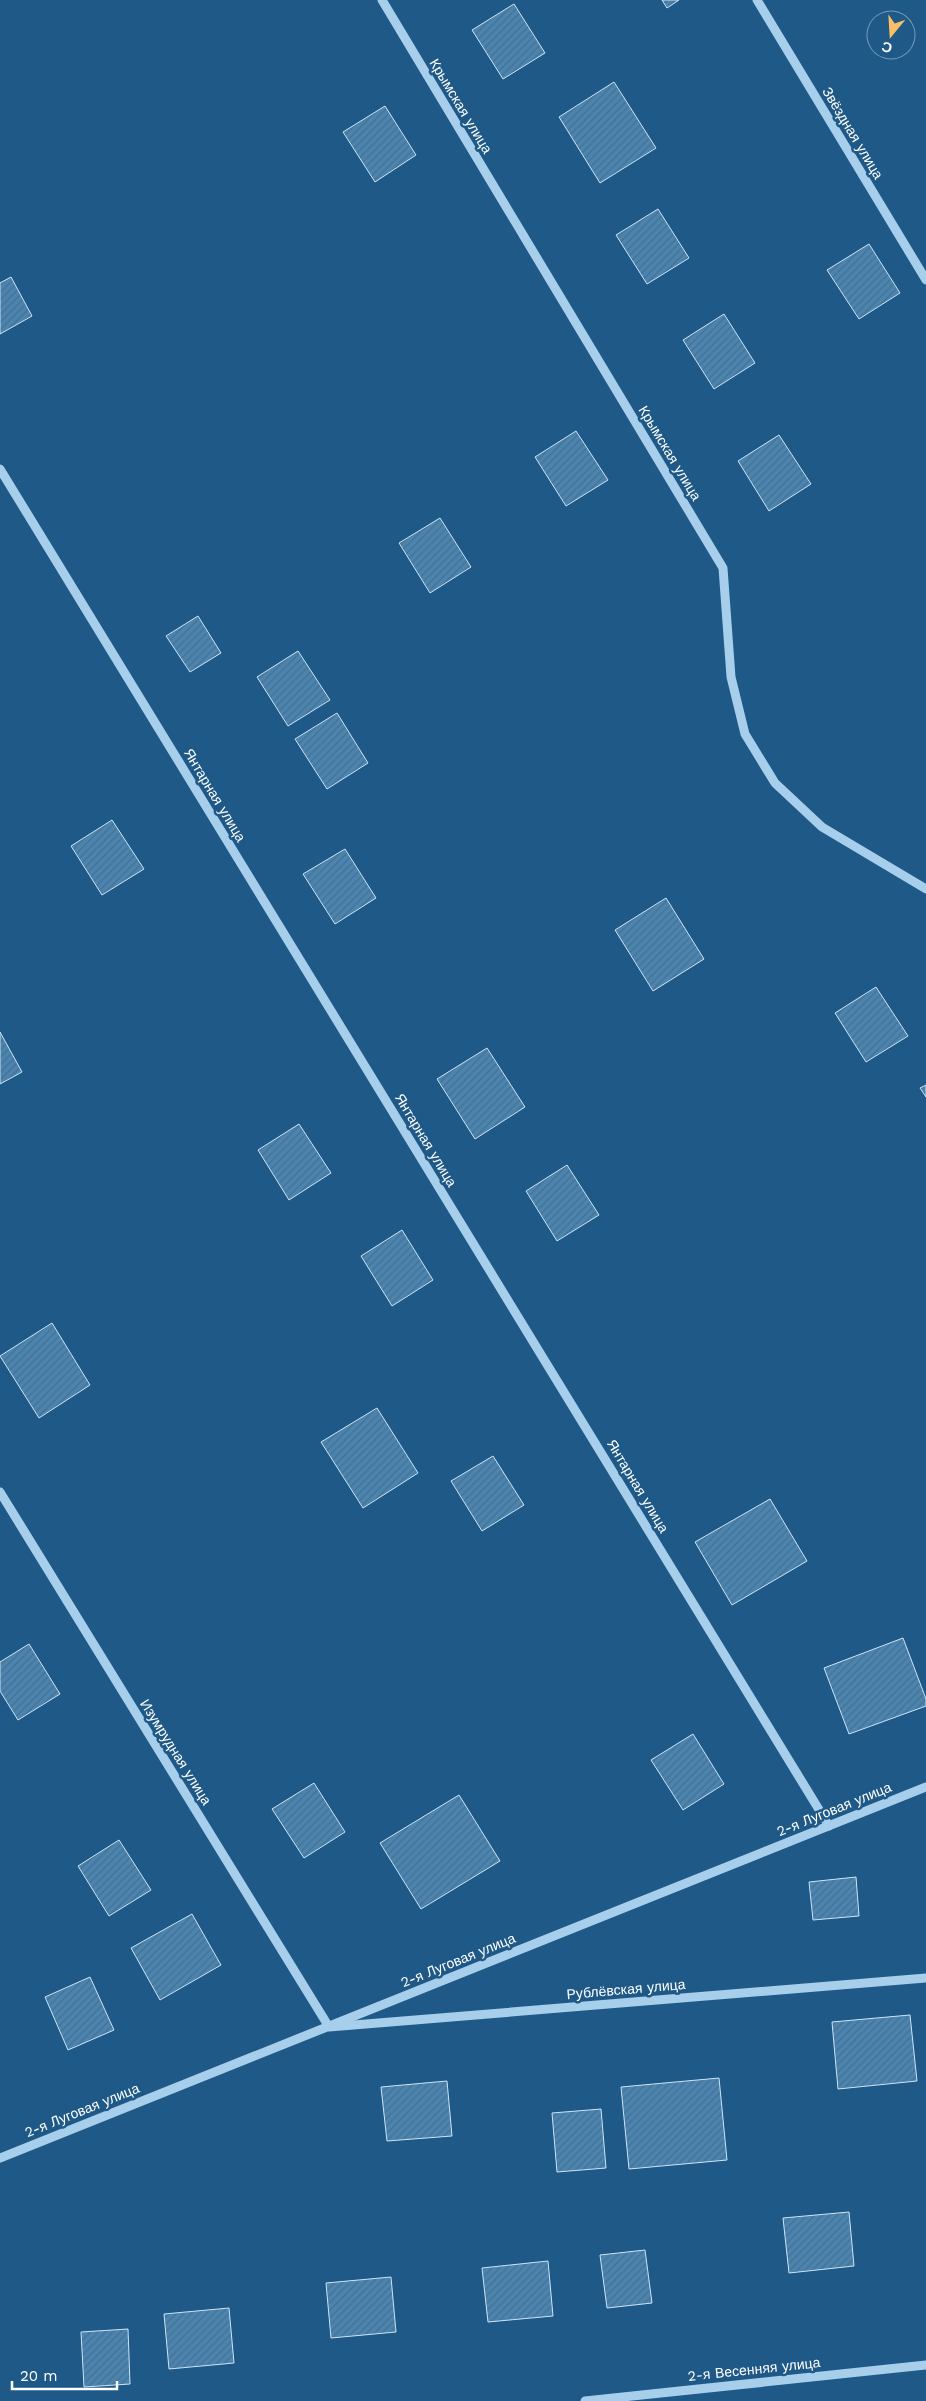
<svg xmlns="http://www.w3.org/2000/svg" width="926" height="2401" font-family="'Work Sans',sans-serif">
  <style>
    .building { fill: url(#building-hatch); stroke: #cce5f8 }
    .lines { fill: none; stroke-linecap: round; stroke-linejoin: round }
    .minor { stroke: #a7ceeb; stroke-width: 9 }
    .labels { text-anchor: middle; stroke-width: 5; stroke-linejoin: round; paint-order: stroke }
    .street-label { font-size: 14px; fill: #fff; stroke: #1e5987 }
  </style>
  <defs>
    <pattern id="building-hatch" width="6" height="6" patternUnits="userSpaceOnUse" patternTransform="scale(1.25)"><rect width="6" height="6" fill="#4a85b2"/><path d="M-1 1l2-2M0 6l6-6M5 7l2-2" fill="none" stroke="#4b6e89"/></pattern>
  </defs>
  <rect width="100%" height="100%" fill="#1e5987"/>
  <g class="building">
    <polygon points="662,0 679,0 667,8"/>
    <polygon points="514,4 545,53 503,79 472,30"/>
    <polygon points="614,82 656,148 600,183 559,117"/>
    <polygon points="385,106 416,155 375,182 343,132"/>
    <polygon points="658,209 689,258 647,284 616,235"/>
    <polygon points="869,244 900,293 859,319 827,270"/>
    <polygon points="11,277 32,316 0,334 0,283"/>
    <polygon points="724,314 755,363 714,389 683,340"/>
    <polygon points="576,431 608,480 566,506 535,457"/>
    <polygon points="779,435 811,484 769,511 738,461"/>
    <polygon points="440,518 471,567 430,593 399,543"/>
    <polygon points="198,616 221,653 190,672 166,636"/>
    <polygon points="298,651 330,700 288,726 257,677"/>
    <polygon points="337,713 368,763 327,789 295,739"/>
    <polygon points="112,820 144,869 102,895 71,846"/>
    <polygon points="345,849 376,898 335,924 303,874"/>
    <polygon points="666,898 704,959 653,991 615,930"/>
    <polygon points="876,987 908,1036 866,1062 835,1013"/>
    <polygon points="0,1032 22,1072 0,1084"/>
    <polygon points="487,1048 525,1107 475,1139 437,1079"/>
    <polygon points="926,1085 926,1097 920,1088"/>
    <polygon points="299,1124 331,1173 289,1200 258,1150"/>
    <polygon points="567,1165 599,1215 557,1241 526,1191"/>
    <polygon points="402,1230 433,1280 392,1306 361,1256"/>
    <polygon points="52,1323 90,1385 39,1418 0,1356"/>
    <polygon points="377,1408 418,1473 363,1508 321,1442"/>
    <polygon points="493,1456 524,1505 482,1531 451,1481"/>
    <polygon points="770,1499 807,1561 732,1605 695,1542"/>
    <polygon points="903,1638 926,1699 926,1706 849,1734 824,1668"/>
    <polygon points="29,1644 60,1694 18,1720 0,1691 0,1662"/>
    <polygon points="693,1734 724,1784 683,1810 651,1760"/>
    <polygon points="314,1783 345,1832 304,1858 272,1809"/>
    <polygon points="459,1795 500,1861 421,1909 380,1843"/>
    <polygon points="119,1840 151,1890 109,1916 78,1866"/>
    <polygon points="856,1877 859,1916 813,1920 809,1882"/>
    <polygon points="192,1914 221,1965 160,2000 131,1948"/>
    <polygon points="90,1977 114,2030 68,2050 45,1997"/>
    <polygon points="910,2015 917,2081 838,2089 832,2022"/>
    <polygon points="719,2078 727,2160 629,2169 621,2087"/>
    <polygon points="447,2081 452,2136 387,2141 381,2087"/>
    <polygon points="601,2109 606,2168 557,2172 552,2113"/>
    <polygon points="849,2212 854,2266 789,2273 783,2218"/>
    <polygon points="645,2250 652,2303 607,2308 600,2255"/>
    <polygon points="548,2261 553,2316 488,2322 482,2268"/>
    <polygon points="391,2277 396,2332 331,2338 326,2283"/>
    <polygon points="229,2308 234,2363 169,2369 164,2314"/>
    <polygon points="128,2329 130,2384 84,2387 81,2332"/>
  </g>
  <g class="lines">
    <g class="minor">
      <polyline points="382,0 723,568 731,677 745,734 775,783 822,827 926,889"/>
      <polyline points="757,0 926,280"/>
      <polyline points="0,469 829,1826"/>
      <polyline points="0,1492 329,2027 926,1978"/>
      <polyline points="0,2158 926,1787"/>
      <polyline points="585,2401 926,2365"/>
    </g>
  </g>
  <g class="labels">
    <g class="street-label">
      <text transform="translate(461 106) rotate(59)" y="5">Крымская улица</text>
      <text transform="translate(853 133) rotate(59)" y="5">Звёздная улица</text>
      <text transform="translate(670 453) rotate(59)" y="5">Крымская улица</text>
      <text transform="translate(215 795) rotate(59)" y="5">Янтарная улица</text>
      <text transform="translate(426 1140) rotate(59)" y="5">Янтарная улица</text>
      <text transform="translate(638 1486) rotate(59)" y="5">Янтарная улица</text>
      <text transform="translate(176 1752) rotate(58)" y="5">Изумрудная улица</text>
      <text transform="translate(834 1809) rotate(-22)" y="5">2-я Луговая улица</text>
      <text transform="translate(458 1960) rotate(-22)" y="5">2-я Луговая улица</text>
      <text transform="translate(626 1989) rotate(-5)" y="5">Рублёвская улица</text>
      <text transform="translate(82 2110) rotate(-22)" y="5">2-я Луговая улица</text>
      <text transform="translate(754 2369) rotate(-6)" y="5">2-я Весенняя улица</text>
    </g>
  </g>
  <g transform="translate(891 35) rotate(198)"><circle r="24" fill="#1e5987" stroke="#789bb7"/>
  <path d="M0-4L9 19L0 12L-9 19Z" fill="#fabe66"/>
  <text y="-8" font-size="14" font-weight="bold" text-anchor="middle" fill="#ffffff">С</text>
  </g>
  <path d="M12 2381v8h105v-8" fill="none" stroke="#ffffff" stroke-width="2.5"/>
  <text x="20" y="2381" font-size="15" fill="#ffffff" stroke="#1e5987" stroke-width="4" paint-order="stroke">20 m</text>
</svg>
